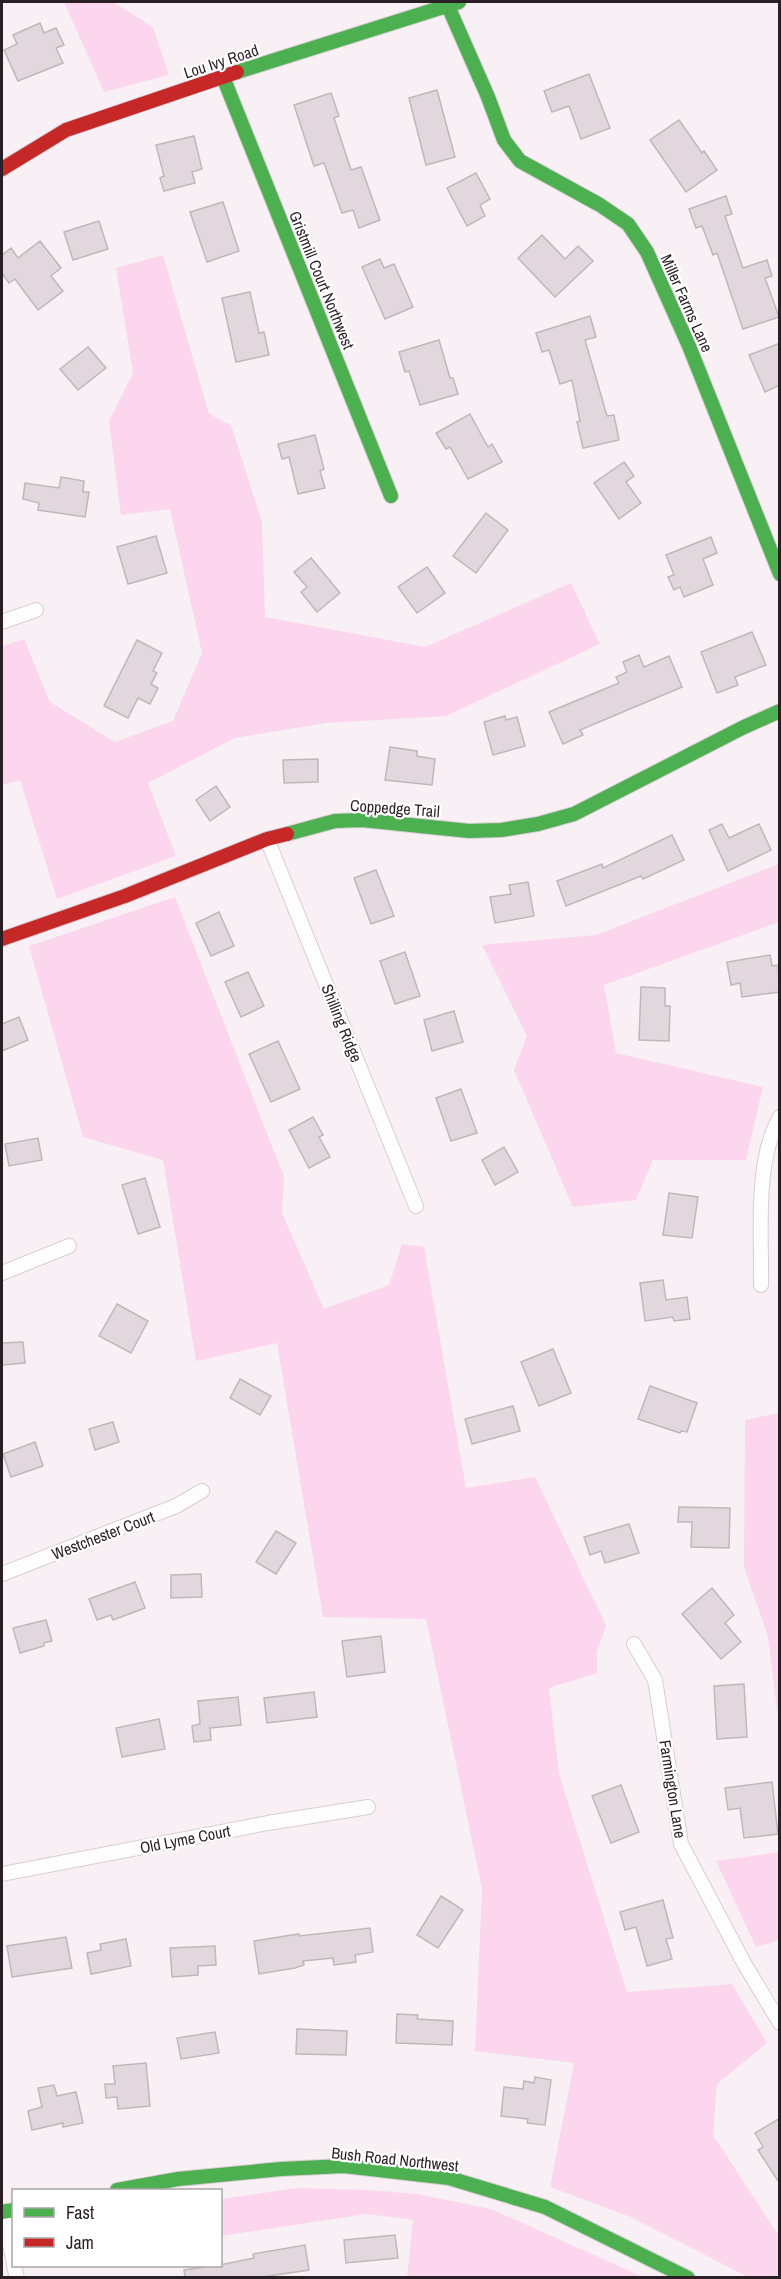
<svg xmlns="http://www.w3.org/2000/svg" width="781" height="2279" font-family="'Archivo Narrow',sans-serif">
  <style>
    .green { fill: #fcd6ed }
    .building { fill: #e1d7dd; stroke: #c0b7bc; stroke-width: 1.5 }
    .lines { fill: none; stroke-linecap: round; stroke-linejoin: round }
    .street-casing { stroke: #d7cdd3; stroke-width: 16 }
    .fast-casing { stroke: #d7cdd3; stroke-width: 16 }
    .jam-casing { stroke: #d7cdd3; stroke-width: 16 }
    .street { stroke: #fefdfd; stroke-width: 14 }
    .fast { stroke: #4caf50; stroke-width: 14 }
    .jam { stroke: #c62828; stroke-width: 14 }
    .labels { text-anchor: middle; stroke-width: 4.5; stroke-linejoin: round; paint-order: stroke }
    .street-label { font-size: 16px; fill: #2b1f26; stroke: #fff }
  </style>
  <rect width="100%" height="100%" fill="#f8f0f4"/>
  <g class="green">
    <polygon points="64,2 113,2 153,27 169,75 104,92"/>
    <polygon points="163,255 209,414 231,425 262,522 265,617 425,647 571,583 600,644 446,716 326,723 235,738 148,783 176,856 57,899 20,780 2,785 2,646 24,639 50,702 115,742 173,721 202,653 170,509 121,515 109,421 133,373 116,268"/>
    <polygon points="779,864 779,922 604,985 616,1053 763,1087 746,1160 653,1160 636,1200 573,1207 514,1070 527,1036 482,945 596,935"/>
    <polygon points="175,897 284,1177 282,1213 324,1309 389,1285 402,1244 424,1247 466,1488 535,1477 606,1625 597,1652 597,1673 549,1688 559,1774 627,1992 732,1984 767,2043 717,2084 713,2135 779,2236 779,2277 748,2277 631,2217 550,2187 574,2063 475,2051 482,1889 426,1619 323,1617 277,1343 196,1361 163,1160 83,1137 29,946"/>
    <polygon points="779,1413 780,1413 779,1727 768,1637 744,1567 745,1420"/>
    <polygon points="779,1852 779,1940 756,1947 716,1861"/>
    <polygon points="297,2188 368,2190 417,2194 491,2209 643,2277 407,2277 413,2220 367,2214 221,2236 221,2199"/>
  </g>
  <g class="building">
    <polygon points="40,23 44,33 56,28 64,45 56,48 63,63 18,81 4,50 17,44 13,35"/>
    <polygon points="589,74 610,128 581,139 569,106 552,112 544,91"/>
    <polygon points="437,90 455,157 426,165 409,98"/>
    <polygon points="331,93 339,116 334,118 351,170 361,167 380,220 359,228 353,210 342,213 324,163 314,166 294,105"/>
    <polygon points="679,120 702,153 704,151 717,170 686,192 650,140"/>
    <polygon points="194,136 202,169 192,172 195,183 164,191 160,178 164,176 156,145"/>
    <polygon points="476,173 490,199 480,205 485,216 467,226 447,188"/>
    <polygon points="726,196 732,214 725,216 743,268 767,260 772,276 765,278 779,317 743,329 717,253 713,255 702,226 696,228 689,209"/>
    <polygon points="223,202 239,251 207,262 190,212"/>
    <polygon points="99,221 108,249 73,260 64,232"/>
    <polygon points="542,235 565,259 578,246 593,261 555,297 518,258"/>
    <polygon points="40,241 61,268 51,276 63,291 38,310 15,279 9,283 2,273 2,255 11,248 18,258"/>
    <polygon points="380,259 384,268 394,264 413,307 385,319 362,267"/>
    <polygon points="250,292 259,333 264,332 269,355 236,362 222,298"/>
    <polygon points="590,316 596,337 585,340 607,416 614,415 619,440 583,448 577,422 580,421 572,380 560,384 549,350 542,352 536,333"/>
    <polygon points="439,340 450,378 453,378 458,394 420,405 409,371 405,372 399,352"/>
    <polygon points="780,343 780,385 765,392 749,355"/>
    <polygon points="88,347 106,368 78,390 60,369"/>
    <polygon points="470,414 488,447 492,444 502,462 468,479 450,447 446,449 436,433"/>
    <polygon points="315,435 324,469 320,471 325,488 298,494 289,457 282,459 278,444"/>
    <polygon points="624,462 634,476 626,482 641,503 619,519 594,483"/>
    <polygon points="61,477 84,481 83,492 89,492 85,517 38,510 39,503 23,499 25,483 59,488"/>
    <polygon points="486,513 508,530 476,573 453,556"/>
    <polygon points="156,536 167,573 128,584 117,547"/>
    <polygon points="711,537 717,553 703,559 713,585 684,597 680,587 674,590 668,577 674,575 666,555"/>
    <polygon points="311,558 340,593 317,612 301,592 307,587 294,572"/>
    <polygon points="427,567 445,593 417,613 398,587"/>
    <polygon points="752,632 766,665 735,677 738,685 717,693 701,652"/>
    <polygon points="137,640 162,653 153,671 157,673 151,684 158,688 150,704 138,698 128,718 104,706"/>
    <polygon points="639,655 644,667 669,656 682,687 580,730 583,735 563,744 549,712 619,683 616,677 627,672 623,662"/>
    <polygon points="505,716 506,720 517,717 525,746 493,755 484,722"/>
    <polygon points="390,747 417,751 417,756 435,759 432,785 385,780"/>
    <polygon points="318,759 318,782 284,783 283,760"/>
    <polygon points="216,786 230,807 210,821 196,800"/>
    <polygon points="722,824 729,838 759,824 771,850 728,871 709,830"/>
    <polygon points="672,835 684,860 643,879 641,876 566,906 557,881 602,864 603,868"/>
    <polygon points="376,870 394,916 371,924 354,878"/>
    <polygon points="528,882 534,916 495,923 490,897 511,894 509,885"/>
    <polygon points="219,912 234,946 211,956 196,923"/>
    <polygon points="405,952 420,996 395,1004 380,961"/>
    <polygon points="770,955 772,966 778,965 780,992 742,997 740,983 731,985 727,962"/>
    <polygon points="248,972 264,1006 241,1017 225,982"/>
    <polygon points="641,987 665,988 665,1006 670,1006 669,1041 639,1040"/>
    <polygon points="454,1011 463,1042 432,1051 424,1020"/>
    <polygon points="19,1017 28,1040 2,1051 2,1024"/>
    <polygon points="278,1041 300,1089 271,1102 249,1054"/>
    <polygon points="461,1089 477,1133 451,1141 436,1098"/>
    <polygon points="313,1117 323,1135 319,1137 330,1157 309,1168 289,1130"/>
    <polygon points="38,1138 42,1160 9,1166 5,1144"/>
    <polygon points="504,1147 518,1172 495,1185 482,1160"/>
    <polygon points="145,1178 160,1227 138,1234 122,1185"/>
    <polygon points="669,1193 698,1197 692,1238 663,1235"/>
    <polygon points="663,1280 666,1300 687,1297 690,1319 674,1321 673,1317 645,1321 640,1283"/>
    <polygon points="117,1304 148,1321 131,1353 99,1336"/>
    <polygon points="23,1342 25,1363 2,1365 2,1343"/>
    <polygon points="553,1349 571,1393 539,1406 521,1362"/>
    <polygon points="240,1379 271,1396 260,1415 230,1398"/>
    <polygon points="650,1386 697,1403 687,1432 681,1431 680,1433 638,1419"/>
    <polygon points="513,1406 520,1431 472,1444 465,1419"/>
    <polygon points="113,1422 119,1442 95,1450 89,1429"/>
    <polygon points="35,1442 43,1466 11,1477 3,1454"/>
    <polygon points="679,1507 730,1508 729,1548 691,1547 692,1522 678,1522"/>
    <polygon points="629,1524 639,1553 605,1563 601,1551 590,1555 584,1537"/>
    <polygon points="276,1531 296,1543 276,1574 256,1562"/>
    <polygon points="201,1574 202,1597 171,1598 171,1575"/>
    <polygon points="135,1582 145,1608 113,1620 111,1615 97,1620 89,1599"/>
    <polygon points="712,1588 734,1615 725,1623 741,1642 721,1659 682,1614"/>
    <polygon points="46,1620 52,1641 44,1643 44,1646 20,1653 13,1628"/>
    <polygon points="381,1636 385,1672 347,1677 342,1641"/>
    <polygon points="744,1684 747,1737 717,1739 714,1686"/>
    <polygon points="314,1692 317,1717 267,1723 264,1698"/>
    <polygon points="238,1697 241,1725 210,1728 211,1740 194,1742 192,1726 200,1724 198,1701"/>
    <polygon points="159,1719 165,1749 122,1757 116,1728"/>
    <polygon points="772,1782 778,1834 744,1838 740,1808 728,1810 725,1788"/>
    <polygon points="621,1785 639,1832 611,1843 592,1796"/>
    <polygon points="441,1896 463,1910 438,1948 417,1935"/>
    <polygon points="663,1900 673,1938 666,1939 672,1959 647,1966 636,1927 625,1930 620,1912"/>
    <polygon points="370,1928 373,1952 355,1955 356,1962 334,1965 333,1958 303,1961 304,1965 295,1968 259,1974 254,1941 299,1934 299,1936"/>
    <polygon points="66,1937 72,1968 12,1977 7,1946"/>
    <polygon points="126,1939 131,1966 91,1974 87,1953 101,1950 100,1944"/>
    <polygon points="215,1946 216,1965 198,1966 198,1975 172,1977 170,1948"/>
    <polygon points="397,2014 418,2015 417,2019 453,2021 452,2045 396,2043"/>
    <polygon points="297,2029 347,2031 346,2055 296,2054"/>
    <polygon points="215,2032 219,2053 181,2059 177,2038"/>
    <polygon points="146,2063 150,2106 118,2109 117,2097 106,2098 105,2084 115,2084 113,2066"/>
    <polygon points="535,2077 551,2080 545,2125 527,2123 528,2119 501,2116 504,2087 523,2089 524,2081 534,2083"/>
    <polygon points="54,2085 57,2096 76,2092 83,2123 63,2127 63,2123 32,2130 28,2111 42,2107 38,2088"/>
    <polygon points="780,2118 780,2184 758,2150 763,2147 755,2133"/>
    <polygon points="395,2235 398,2258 346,2263 344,2240"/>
    <polygon points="305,2245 309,2270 262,2277 185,2277 184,2270 220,2265 254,2258 253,2254"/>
  </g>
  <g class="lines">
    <g class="street-casing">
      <g id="street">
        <polyline points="2,622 36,610"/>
        <polyline points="267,839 416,1206"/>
        <polyline points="2,1273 69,1246"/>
        <path d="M761,1285c1,-51 -7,-123 19,-168"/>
        <polyline points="2,1574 176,1506 202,1491"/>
        <polyline points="634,1644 655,1680 681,1844 745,1965 780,2023"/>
        <polyline points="2,1874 268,1823 368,1807"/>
        <polyline points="2,2212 14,2262"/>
        <polyline points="14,2266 17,2278"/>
      </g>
    </g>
    <g class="fast-casing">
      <g id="fast">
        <polyline points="448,6 488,97 504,140 520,161 600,205 628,224 647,252 689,346 780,574"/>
        <polyline points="237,72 459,2"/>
        <polyline points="223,77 391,496"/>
        <polyline points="287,834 335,821 362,820 469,831 501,830 538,824 574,814 744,727 780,711"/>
        <polyline points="117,2190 178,2179 281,2169 344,2166 449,2178 545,2207 688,2278"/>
        <polyline points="2,2212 14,2210"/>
      </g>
    </g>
    <g class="jam-casing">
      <g id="jam">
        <polyline points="2,169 66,130 237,72"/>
        <polyline points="2,939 125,896 267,839 287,834"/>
      </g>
    </g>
    <use href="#street" class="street"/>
    <use href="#fast" class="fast"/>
    <use href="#jam" class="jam"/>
  </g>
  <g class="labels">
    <g class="street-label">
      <text transform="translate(221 61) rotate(-18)" y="6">Lou Ivy Road</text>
      <text transform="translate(322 280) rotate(68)" y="6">Gristmill Court Northwest</text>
      <text transform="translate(687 303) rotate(66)" y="6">Miller Farms Lane</text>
      <text transform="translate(395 808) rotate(4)" y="6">Coppedge Trail</text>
      <text transform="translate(342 1023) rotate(68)" y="6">Shilling Ridge</text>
      <text transform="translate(103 1535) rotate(-21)" y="6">Westchester Court</text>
      <text transform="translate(673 1789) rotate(81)" y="6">Farmington Lane</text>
      <text transform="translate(185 1839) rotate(-11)" y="6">Old Lyme Court</text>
      <text transform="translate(395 2159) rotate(6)" y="6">Bush Road Northwest</text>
    </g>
  </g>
  <rect width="781" height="2279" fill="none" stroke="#2b1f26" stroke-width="6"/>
  <rect x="12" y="2189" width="210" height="78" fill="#ffffff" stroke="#aaa5a8" stroke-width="1.5"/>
  <rect x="24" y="2208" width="30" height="9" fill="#4caf50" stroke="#aaa5a8" stroke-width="1.5"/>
  <text x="66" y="2219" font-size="18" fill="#2b1f26">Fast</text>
  <rect x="24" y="2238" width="30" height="9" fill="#c62828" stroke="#aaa5a8" stroke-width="1.5"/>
  <text x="66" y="2249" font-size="18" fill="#2b1f26">Jam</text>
</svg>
